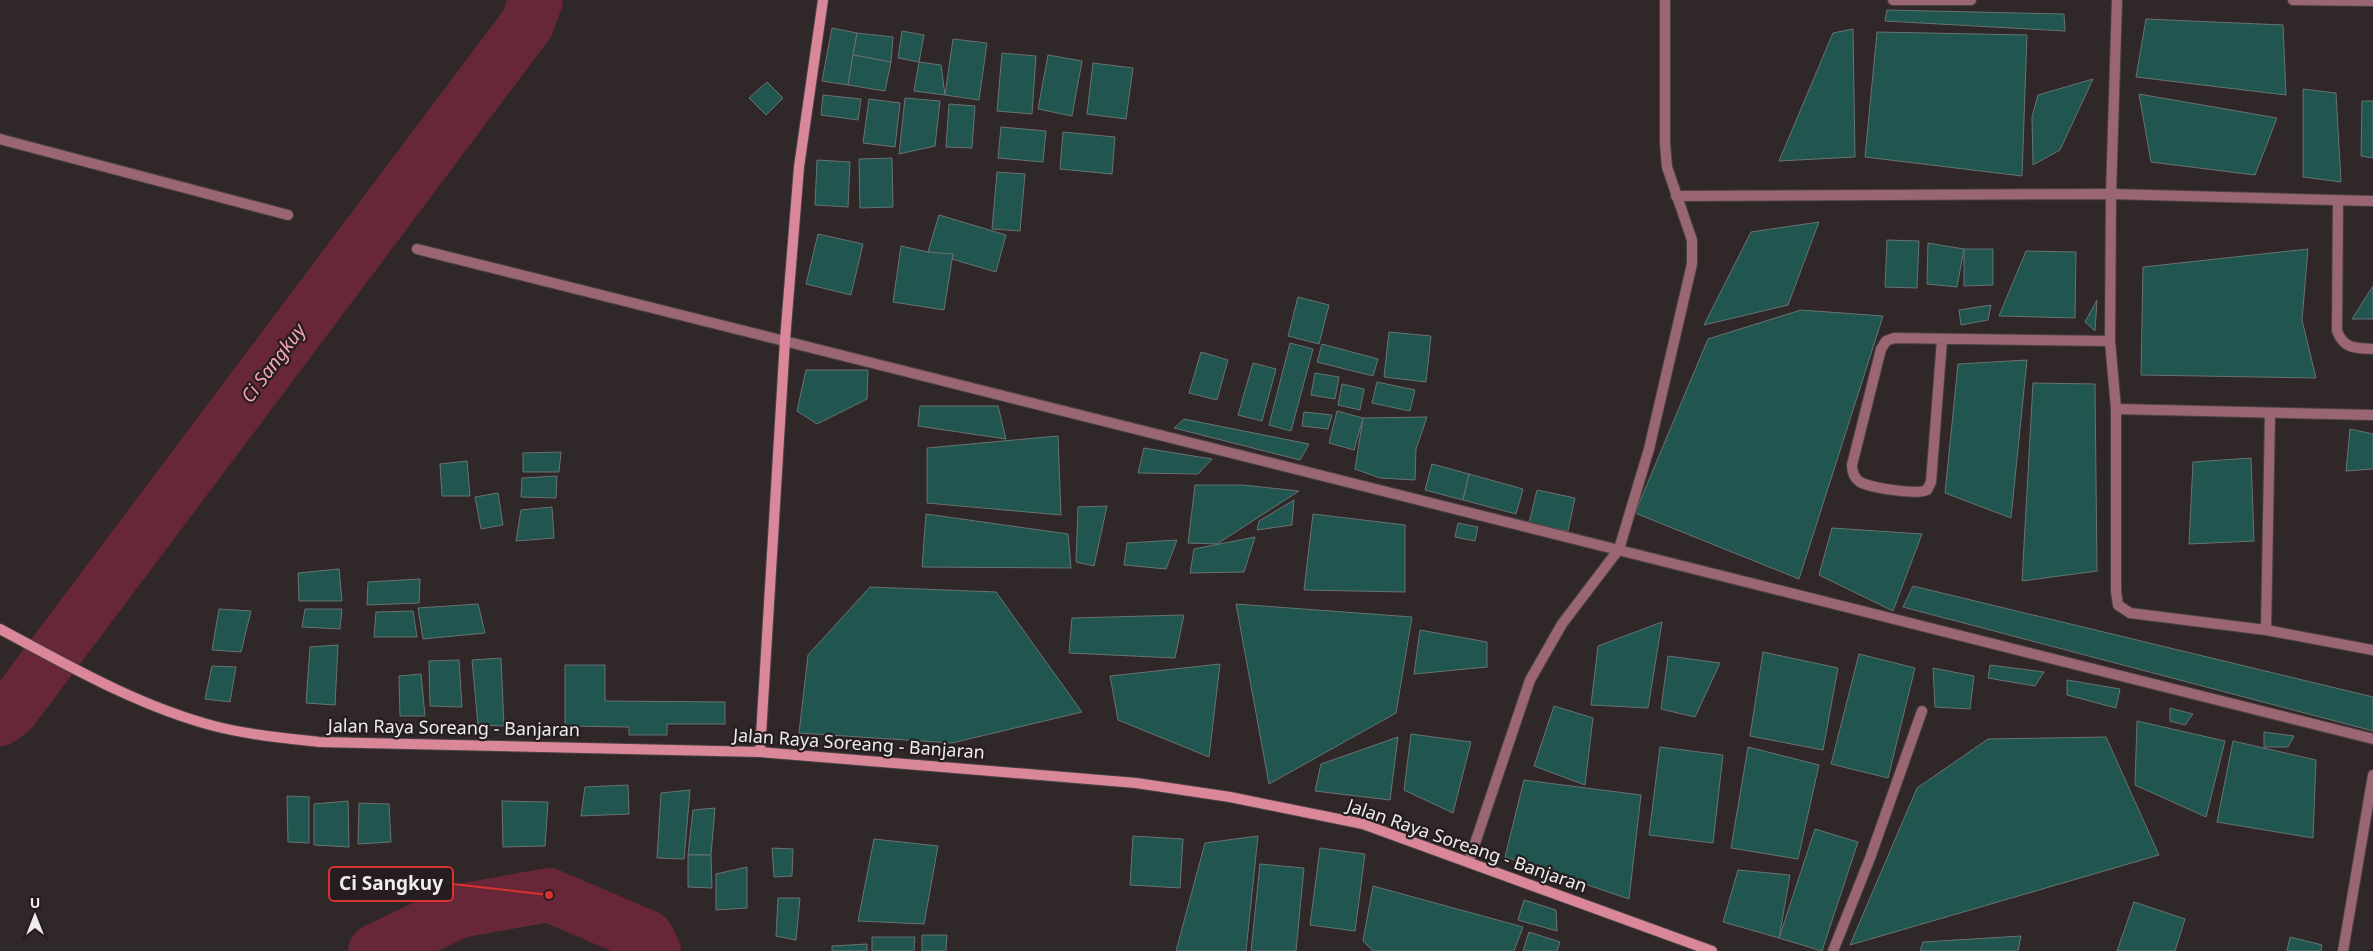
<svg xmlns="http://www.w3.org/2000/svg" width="2373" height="951" font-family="'Noto Sans',sans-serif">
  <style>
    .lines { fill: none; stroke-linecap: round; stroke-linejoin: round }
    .river { stroke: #672739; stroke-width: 54 }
    .building { fill: #205550; stroke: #697372 }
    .lane-casing { stroke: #4a4243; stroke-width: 12 }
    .street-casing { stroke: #4a4243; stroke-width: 12 }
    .secondary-casing { stroke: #4a4243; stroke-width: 12 }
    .lane { stroke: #9a6671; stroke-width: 10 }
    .street { stroke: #9a6671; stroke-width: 10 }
    .secondary { stroke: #da879a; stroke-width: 10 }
    .labels { text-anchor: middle; stroke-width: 4.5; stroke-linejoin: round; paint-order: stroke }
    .street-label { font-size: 18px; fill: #f0ebec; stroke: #251d1f }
    .water-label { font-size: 19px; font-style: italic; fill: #f6a4b6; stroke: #251d1f }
    .leader { fill: none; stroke: #d73232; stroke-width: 2 }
    .callout-dot { fill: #d73232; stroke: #251d1f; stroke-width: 2 }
    .callout { fill: #251d1f; stroke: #d73232; stroke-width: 2 }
    .callout-label { font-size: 19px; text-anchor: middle; font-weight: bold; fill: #f0ebec }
  </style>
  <rect width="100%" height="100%" fill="#2f2728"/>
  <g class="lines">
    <g class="river">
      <polyline points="0,719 11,711 527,24 536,0"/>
      <polyline points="375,951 459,911 549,895 647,937 654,951"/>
    </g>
  </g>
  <g class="building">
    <polygon points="1887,10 2064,14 2065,31 1885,21"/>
    <polygon points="2146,19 2283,25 2286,95 2136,77"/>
    <polygon points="832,28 857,33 848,85 822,81"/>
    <polygon points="1853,29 1855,157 1779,161 1833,33"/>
    <polygon points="902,31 924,35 919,62 898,58"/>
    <polygon points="1877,32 2027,35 2022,176 1865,157"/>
    <polygon points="857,33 893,37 891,62 853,55"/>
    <polygon points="953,39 987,43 979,100 945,95"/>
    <polygon points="1002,53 1036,56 1032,114 997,111"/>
    <polygon points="853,55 891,62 885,91 848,85"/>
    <polygon points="1048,55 1082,61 1072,116 1038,109"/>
    <polygon points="919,62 941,65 945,95 914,91"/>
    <polygon points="1093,63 1133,68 1126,119 1087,114"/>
    <polygon points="2093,79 2060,150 2033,165 2032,117 2038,95"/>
    <polygon points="767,82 783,98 766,115 749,98"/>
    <polygon points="2303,89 2336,93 2341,182 2303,177"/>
    <polygon points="2139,94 2277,118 2255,175 2151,162"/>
    <polygon points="823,95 861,99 858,120 821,115"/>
    <polygon points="905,98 940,101 935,146 899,154"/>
    <polygon points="869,99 900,103 895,147 863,143"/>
    <polygon points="2362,101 2373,101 2373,158 2361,156"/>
    <polygon points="949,104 975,106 972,148 946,147"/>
    <polygon points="1001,127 1046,131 1043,162 998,158"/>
    <polygon points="1063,132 1115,137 1112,174 1060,169"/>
    <polygon points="892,158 893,207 860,208 859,159"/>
    <polygon points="817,160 850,162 848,207 815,205"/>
    <polygon points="997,172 1025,174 1020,231 992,229"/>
    <polygon points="939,215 1006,235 996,272 928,252"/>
    <polygon points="1819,222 1788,305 1704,325 1751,232"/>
    <polygon points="818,234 863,244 851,295 806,284"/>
    <polygon points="1887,240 1919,241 1917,288 1885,287"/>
    <polygon points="1928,243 1964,249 1957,287 1927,284"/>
    <polygon points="901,246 928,252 953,254 944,310 893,302"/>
    <polygon points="1964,249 1993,249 1993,285 1964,286"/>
    <polygon points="2308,249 2302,320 2316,378 2141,375 2143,267"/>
    <polygon points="2026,251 2076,252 2075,318 1999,316"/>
    <polygon points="2373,286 2373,319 2352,319"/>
    <polygon points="1298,297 1329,305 1319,344 1288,336"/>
    <polygon points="2097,300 2095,331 2085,322"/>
    <polygon points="1991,305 1988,320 1961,325 1959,310"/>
    <polygon points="1801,310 1883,316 1799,579 1635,513 1708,339"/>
    <polygon points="1389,332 1431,336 1426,382 1384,377"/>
    <polygon points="1290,343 1313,349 1291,431 1269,425"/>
    <polygon points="1322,344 1378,359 1373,376 1317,362"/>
    <polygon points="1201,352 1228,360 1217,400 1189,393"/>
    <polygon points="2027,360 2011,518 1945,493 1958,364"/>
    <polygon points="1253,363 1276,369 1262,421 1238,415"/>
    <polygon points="806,370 868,370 867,399 817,424 797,411"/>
    <polygon points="1315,373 1339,377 1335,399 1311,395"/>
    <polygon points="1377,382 1415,390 1410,411 1372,403"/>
    <polygon points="2033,383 2095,384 2097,571 2022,581"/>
    <polygon points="1342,384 1364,389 1360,410 1338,405"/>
    <polygon points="920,406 998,406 1006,439 918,426"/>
    <polygon points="1337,411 1363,418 1354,450 1329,443"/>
    <polygon points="1304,412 1332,415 1328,429 1302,426"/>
    <polygon points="1427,417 1416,449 1415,480 1380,478 1355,469 1363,418"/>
    <polygon points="1184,419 1309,444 1300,460 1174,428"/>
    <polygon points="2350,429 2373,434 2373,469 2346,471"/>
    <polygon points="1058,436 1061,515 927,503 927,448"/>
    <polygon points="1144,448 1212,459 1198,474 1138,473"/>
    <polygon points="561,452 559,472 523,472 523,453"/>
    <polygon points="2251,458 2254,541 2189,544 2193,462"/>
    <polygon points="467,461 470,496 442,496 440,464"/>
    <polygon points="1432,464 1469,474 1463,500 1425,490"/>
    <polygon points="1469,474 1523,489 1516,514 1463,500"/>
    <polygon points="557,476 556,498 521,497 522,478"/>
    <polygon points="1195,485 1242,485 1299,491 1217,544 1188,543"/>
    <polygon points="1537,490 1575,498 1568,531 1529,523"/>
    <polygon points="498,493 503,525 481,529 475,497"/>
    <polygon points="1294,500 1292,525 1257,530 1259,521"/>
    <polygon points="1107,506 1094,566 1076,562 1078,507"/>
    <polygon points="552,507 554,538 516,541 521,510"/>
    <polygon points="926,514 1068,534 1071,568 922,567"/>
    <polygon points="1313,514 1405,525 1405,592 1304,590"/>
    <polygon points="1458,523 1478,527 1475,541 1455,537"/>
    <polygon points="1832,528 1922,534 1893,611 1819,575"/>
    <polygon points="1255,537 1244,572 1190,573 1194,549"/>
    <polygon points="1177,540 1166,569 1124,565 1127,543"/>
    <polygon points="339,569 342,601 299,601 298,573"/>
    <polygon points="420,579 419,603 367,605 368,582"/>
    <polygon points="1913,586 2373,697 2373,731 1903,607"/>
    <polygon points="870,587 996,592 1082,712 952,743 799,733 808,655"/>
    <polygon points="478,604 485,633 423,639 418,608"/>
    <polygon points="1236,604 1412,617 1396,713 1269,784"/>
    <polygon points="219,609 251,611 241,652 212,650"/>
    <polygon points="305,609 342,609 340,629 302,627"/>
    <polygon points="413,611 417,637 374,637 376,612"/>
    <polygon points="1184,615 1175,658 1069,653 1072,618"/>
    <polygon points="1662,622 1648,708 1591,705 1598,646"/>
    <polygon points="1420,630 1487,642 1487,667 1414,674"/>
    <polygon points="338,645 335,705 306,703 310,647"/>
    <polygon points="1763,652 1838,668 1823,750 1750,736"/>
    <polygon points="1859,654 1915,668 1888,778 1831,764"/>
    <polygon points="1668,656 1720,663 1695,717 1661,709"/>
    <polygon points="501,658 504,726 478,725 472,660"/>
    <polygon points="459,660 462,707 430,706 429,661"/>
    <polygon points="1220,664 1209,757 1118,720 1110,676"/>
    <polygon points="565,665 605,665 605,701 725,702 725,724 667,724 667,735 629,735 629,727 565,726"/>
    <polygon points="1990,665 2044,672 2035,686 1988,678"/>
    <polygon points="212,666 236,667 230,702 205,699"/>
    <polygon points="1933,668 1974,676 1970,709 1935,707"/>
    <polygon points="421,674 425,716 400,716 399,676"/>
    <polygon points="2067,680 2120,689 2116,708 2067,695"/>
    <polygon points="1554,706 1593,718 1585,785 1534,766"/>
    <polygon points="2170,708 2193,714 2185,725 2170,721"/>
    <polygon points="2137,721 2225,741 2206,817 2135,785"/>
    <polygon points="2264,732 2294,736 2288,747 2264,747"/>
    <polygon points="1411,734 1471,742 1453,813 1404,790"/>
    <polygon points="1398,737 1390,800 1315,791 1321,764"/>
    <polygon points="2106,737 2159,855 1850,945 1917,788 1988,739"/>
    <polygon points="2233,741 2316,760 2313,838 2217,822"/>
    <polygon points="1660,747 1723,755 1713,843 1649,835"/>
    <polygon points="1748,747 1819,765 1798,859 1731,848"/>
    <polygon points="1524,780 1641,795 1629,899 1505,857"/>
    <polygon points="628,785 629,814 581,816 585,787"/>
    <polygon points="690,790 684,859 657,858 661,793"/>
    <polygon points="287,796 309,797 309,843 288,842"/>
    <polygon points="348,801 349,847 314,845 314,804"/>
    <polygon points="502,801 548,802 545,846 503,847"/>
    <polygon points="359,803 389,804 391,842 358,844"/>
    <polygon points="715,808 711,855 688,855 693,810"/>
    <polygon points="1815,829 1858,842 1822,951 1779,938"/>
    <polygon points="1133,836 1183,839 1180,888 1130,885"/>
    <polygon points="1258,836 1246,951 1176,951 1205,843"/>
    <polygon points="874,839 938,846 924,924 858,921"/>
    <polygon points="772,848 793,849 792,876 774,877"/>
    <polygon points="1320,848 1365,854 1355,931 1310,925"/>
    <polygon points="688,855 711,855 712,888 688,887"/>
    <polygon points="1260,864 1304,868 1296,951 1251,951"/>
    <polygon points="747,867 747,908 716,910 716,874"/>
    <polygon points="1738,870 1790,875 1779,938 1723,922"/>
    <polygon points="1373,886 1523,927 1514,951 1373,951 1363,941"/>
    <polygon points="778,898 800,898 796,940 776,936"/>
    <polygon points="1524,900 1556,910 1557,931 1518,920"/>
    <polygon points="2134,902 2185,919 2175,951 2117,951"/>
    <polygon points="1529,932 1560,942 1557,951 1523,951"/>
    <polygon points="922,935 947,935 946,951 922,951"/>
    <polygon points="2021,936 2018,951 1920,951 1923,942"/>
    <polygon points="872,937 915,937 914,951 872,951"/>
    <polygon points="2290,937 2322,945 2321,951 2287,951"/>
    <polygon points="867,944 867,951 832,951 832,946"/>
  </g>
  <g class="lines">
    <g class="lane-casing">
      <polyline id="lane" points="1833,951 1870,858 1922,711"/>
    </g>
    <g class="street-casing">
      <g id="street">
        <polyline points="1893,0 1971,0"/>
        <polyline points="2293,0 2373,1"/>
        <polyline points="0,139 288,215"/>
        <polyline points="1676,196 2111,194 2373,201"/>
        <path d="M2338,201l-1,130c7,18 18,17 36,18"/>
        <path d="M417,249c652,162 1303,328 1956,490"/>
        <path d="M1942,340l-11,142 -4,8c-10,5 -56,-2 -67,-8 -6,-4 -8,-10 -8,-17l29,-116 5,-8 8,-3 216,3 1,-147 6,-194"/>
        <polyline points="2110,341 2116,409"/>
        <polyline points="2373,415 2116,409 2116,591 2118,605 2130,613 2266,630 2373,650"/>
        <polyline points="2266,630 2270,413"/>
        <polyline points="1469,861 1530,680 1562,624 1619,549 1649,449 1692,264 1692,240 1667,167 1665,143 1665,0"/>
        <polyline points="2343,951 2373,775"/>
      </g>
    </g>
    <g class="secondary-casing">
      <g id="secondary">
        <path d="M0,629c69,37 138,77 214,97 35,9 70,12 105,16l441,10 376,31 94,14 133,27 349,127"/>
        <polyline points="760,752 785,340 799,167 823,0"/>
      </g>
    </g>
    <use href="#lane" class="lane"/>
    <use href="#street" class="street"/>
    <use href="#secondary" class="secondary"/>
  </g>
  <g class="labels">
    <g class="street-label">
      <text transform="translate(454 728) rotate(1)" y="6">Jalan Raya Soreang - Banjaran</text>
      <text transform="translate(859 744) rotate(4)" y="6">Jalan Raya Soreang - Banjaran</text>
      <text transform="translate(1467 846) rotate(19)" y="6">Jalan Raya Soreang - Banjaran</text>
    </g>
    <g class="water-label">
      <text transform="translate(273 363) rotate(-53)" y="7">Ci Sangkuy</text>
    </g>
  </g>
  <path class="leader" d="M549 895L453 884"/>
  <circle class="callout-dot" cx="549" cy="895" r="5"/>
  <rect class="callout" x="329" y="867" width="124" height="34" rx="5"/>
  <g class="callout-label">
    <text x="391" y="890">Ci Sangkuy</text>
  </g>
  <g transform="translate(35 916)" stroke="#251d1f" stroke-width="4" paint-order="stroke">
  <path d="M0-4L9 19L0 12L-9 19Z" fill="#f0ebec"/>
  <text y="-8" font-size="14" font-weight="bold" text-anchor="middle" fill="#f0ebec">U</text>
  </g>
</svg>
